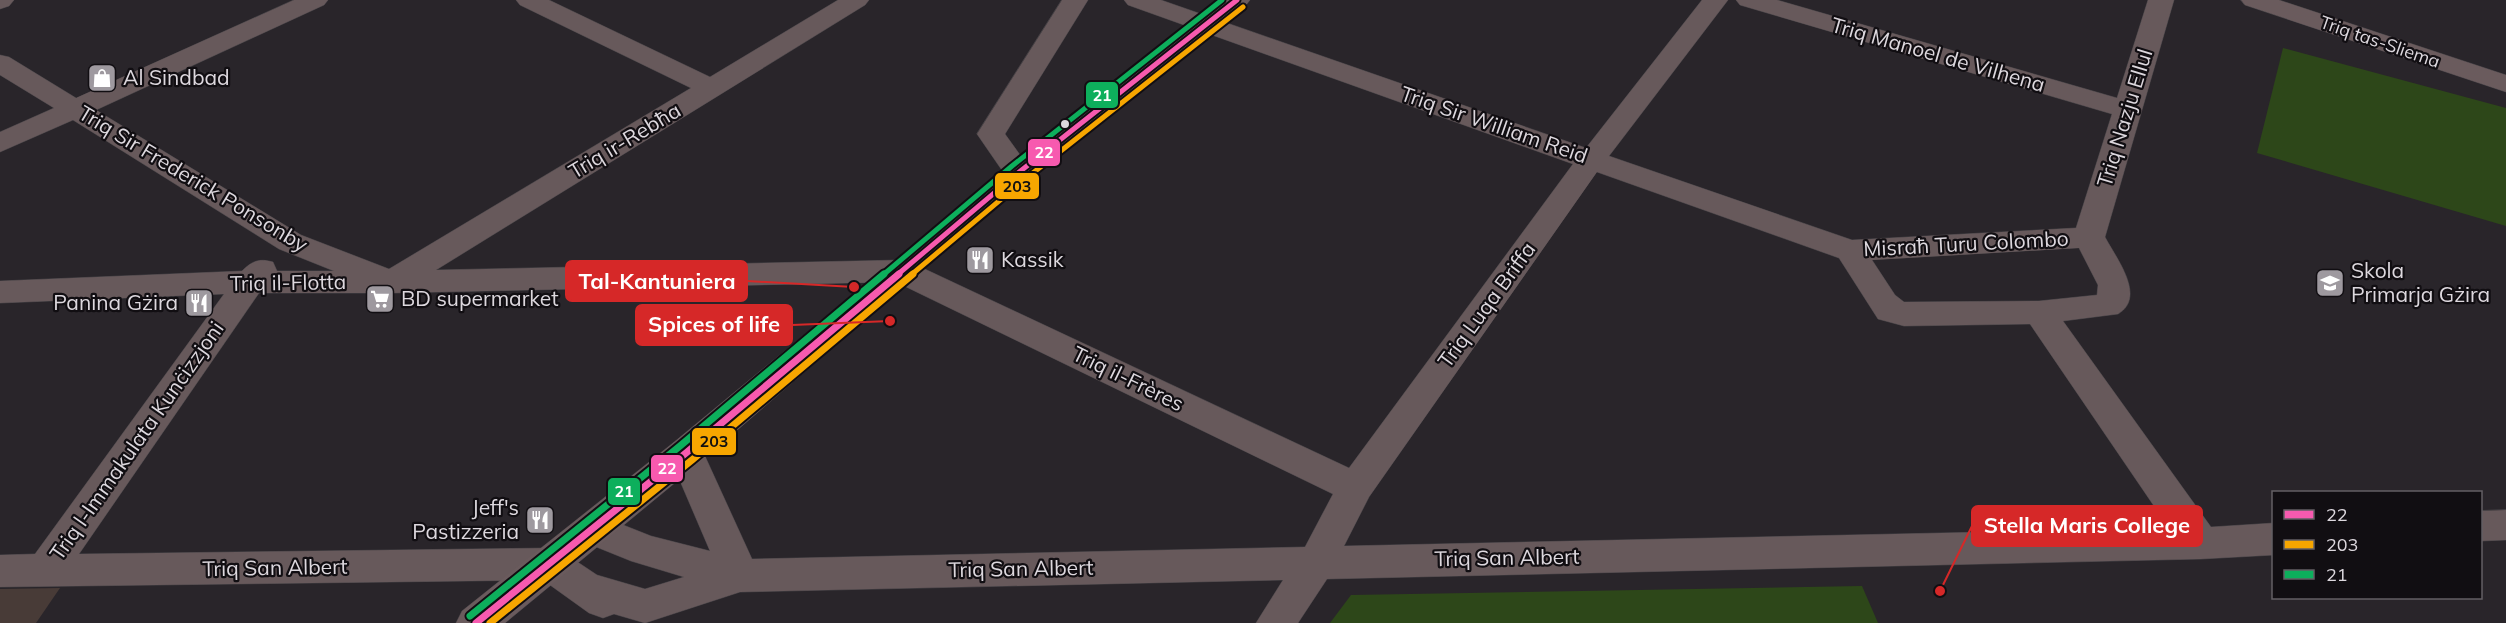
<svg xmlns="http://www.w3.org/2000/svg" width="2506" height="623" font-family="Mulish,sans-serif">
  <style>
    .green { fill: #2d4719 }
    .building { fill: #483b37 }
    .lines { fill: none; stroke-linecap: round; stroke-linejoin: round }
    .street-casing { stroke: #454246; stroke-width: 1 }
    .secondary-casing { stroke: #454246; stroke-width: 1 }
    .street { fill: #67595b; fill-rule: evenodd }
    .secondary { fill: #6a5b5d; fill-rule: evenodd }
    .bus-1-far1-casing { stroke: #110e12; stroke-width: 9 }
    .bus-1-casing { stroke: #110e12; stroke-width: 11 }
    .bus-2-far1-casing { stroke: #110e12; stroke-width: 9 }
    .bus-2-casing { stroke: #110e12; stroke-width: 11 }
    .bus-3-far1-casing { stroke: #110e12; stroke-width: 9 }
    .bus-3-casing { stroke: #110e12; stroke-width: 11 }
    .bus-1-far1 { stroke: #f75aaf; stroke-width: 5 }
    .bus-1 { stroke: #f75aaf; stroke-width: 7 }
    .bus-2-far1 { stroke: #f7a600; stroke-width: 5 }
    .bus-2 { stroke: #f7a600; stroke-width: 7 }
    .bus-3-far1 { stroke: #0daf5c; stroke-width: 5 }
    .bus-3 { stroke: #0daf5c; stroke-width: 7 }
    .bus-dot { fill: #ddd8de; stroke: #110e12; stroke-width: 2 }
    .labels { text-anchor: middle; stroke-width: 4.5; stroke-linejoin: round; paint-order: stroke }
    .far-street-label { font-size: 18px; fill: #ddd8de; stroke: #110e12 }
    .street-label { font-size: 21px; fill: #ddd8de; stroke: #110e12 }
    .poi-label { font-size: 21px; fill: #ddd8de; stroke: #110e12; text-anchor: start }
    .leader { fill: none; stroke: #d62828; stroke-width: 2 }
    .callout-dot { fill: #d62828; stroke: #110e12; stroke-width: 2 }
    .callout { fill: #d62828; stroke: #d62828; stroke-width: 2 }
    .callout-label { font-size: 22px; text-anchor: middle; font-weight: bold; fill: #fff }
    .line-badge { stroke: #110e12; stroke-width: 2 }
    .badge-label { font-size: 16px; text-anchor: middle; font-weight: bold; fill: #fff }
    .pale-badge-label { font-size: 16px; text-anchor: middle; font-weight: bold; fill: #111 }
  </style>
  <rect width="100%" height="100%" fill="#29252a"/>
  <g class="green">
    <polygon points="2283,48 2506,108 2506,226 2257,153"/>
    <polygon points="1862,586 1878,623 1330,623 1351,595"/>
  </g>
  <polygon class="building" points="60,588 36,623 0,623 0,589"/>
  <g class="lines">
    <g class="street-casing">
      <g id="street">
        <polygon points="0,0 14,0 9,6 0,9"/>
        <path d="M294,0h34l-4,5 -228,105 205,125 88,34 302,-181 -171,-83 -4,-5h33l161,77 128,-77h31l-4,5 -429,265 465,-10 11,3 437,205 224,-304 -445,-159 -4,-5h37l425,148 116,-148h26l-119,156 243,84 224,-12 36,-114 -372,-109 -4,-5h41l340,98 31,-98h26l-69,237c11,21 42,60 13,77l-55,7 148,206 63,-4v32l-73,4 -874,20 -29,44h-42l27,-43 -543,12 -95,31 -31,-9 -11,4 -14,-5 -46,-33 -543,7v-32l35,-1 189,-260 -224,9v-22l242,-10c10,-10 17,-13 31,-9l4,9h57l-55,-22 -206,-129 -73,32v-20l54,-24 -54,-33v-20l9,2 67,41zM1597,172l242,86 39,61 26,7 126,-2 139,204 -825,18 25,-49zM2079,248l19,37 -1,10 -58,6 -135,1 -9,-7 -23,-35zM896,282l437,212 -28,53 -553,12 -53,-116 -13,-4 -13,4 -5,10 42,98 -59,-15 -58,-23 -14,5 -5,11 5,11 52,21 53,16 -39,12 -48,-14 -33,-22 -14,-5 -471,6 180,-261h134z"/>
        <polygon points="1062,0 1088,0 1005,134 1033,173 1028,179 1018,182 1008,179 977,134"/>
        <polygon points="2506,510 2506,540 2480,541 2480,511"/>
      </g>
    </g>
    <g class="secondary-casing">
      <g id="secondary">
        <polygon points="1221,0 1250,0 1246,5 1028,179 699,463 505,623 456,623 462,611 673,443 1008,167"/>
        <polygon points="2241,0 2279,0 2506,75 2506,92 2245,5"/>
      </g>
    </g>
    <use href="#street" class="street"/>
    <use href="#secondary" class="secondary"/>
    <g class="bus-1-far1-casing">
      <polyline id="bus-1-far1" points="897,275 1018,173 1237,0"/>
    </g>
    <g class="bus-1-casing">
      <polyline id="bus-1" points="476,623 686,453 899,274"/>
    </g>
    <g class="bus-2-far1-casing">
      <polyline id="bus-2-far1" points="911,275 1024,180 1243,7"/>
    </g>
    <g class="bus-2-casing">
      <polyline id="bus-2" points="490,623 692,460 913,274"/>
    </g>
    <g class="bus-3-far1-casing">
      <polyline id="bus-3-far1" points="883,275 1012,166 1222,0"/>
    </g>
    <g class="bus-3-casing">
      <polyline id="bus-3" points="470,616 680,446 884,274"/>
    </g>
    <use href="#bus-1-far1" class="bus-1-far1"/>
    <use href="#bus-1" class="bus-1"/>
    <use href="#bus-2-far1" class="bus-2-far1"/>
    <use href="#bus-2" class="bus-2"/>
    <use href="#bus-3-far1" class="bus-3-far1"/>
    <use href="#bus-3" class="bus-3"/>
  </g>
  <defs>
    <g id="shop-square" transform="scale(1.5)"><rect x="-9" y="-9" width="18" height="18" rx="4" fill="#9e999f" stroke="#110e12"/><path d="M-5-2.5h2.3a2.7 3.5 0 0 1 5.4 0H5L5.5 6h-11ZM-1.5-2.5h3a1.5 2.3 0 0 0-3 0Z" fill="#fff"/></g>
    <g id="restaurant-square" transform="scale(1.5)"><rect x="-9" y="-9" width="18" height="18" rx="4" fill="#9e999f" stroke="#110e12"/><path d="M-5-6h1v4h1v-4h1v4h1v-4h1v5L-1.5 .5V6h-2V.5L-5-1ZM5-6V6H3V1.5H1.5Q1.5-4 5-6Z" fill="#fff"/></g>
    <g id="school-square" transform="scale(1.5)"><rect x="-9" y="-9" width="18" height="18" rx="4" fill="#9e999f" stroke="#110e12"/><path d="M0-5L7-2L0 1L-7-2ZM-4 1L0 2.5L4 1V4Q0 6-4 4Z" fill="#fff"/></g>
    <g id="supermarket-square" transform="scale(1.5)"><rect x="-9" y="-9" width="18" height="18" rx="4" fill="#9e999f" stroke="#110e12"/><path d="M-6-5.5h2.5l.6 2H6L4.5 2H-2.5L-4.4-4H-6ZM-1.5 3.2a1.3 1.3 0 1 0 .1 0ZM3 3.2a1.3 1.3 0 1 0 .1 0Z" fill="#fff"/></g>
  </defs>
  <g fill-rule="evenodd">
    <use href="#shop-square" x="102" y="78"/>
    <use href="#restaurant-square" x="980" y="260"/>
    <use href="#school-square" x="2330" y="283"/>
    <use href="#supermarket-square" x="380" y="299"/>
    <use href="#restaurant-square" x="199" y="303"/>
    <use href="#restaurant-square" x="540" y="520"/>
  </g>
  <circle class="bus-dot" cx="1065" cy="124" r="5"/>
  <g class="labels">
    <g class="far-street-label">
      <text transform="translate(2380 42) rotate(19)" y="6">Triq tas-Sliema</text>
    </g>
    <g class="street-label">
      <text transform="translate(1938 55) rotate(16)" y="7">Triq Manoel de Vilhena</text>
      <text transform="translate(2125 118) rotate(-73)" y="7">Triq Nazju Ellul</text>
      <text transform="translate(1494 125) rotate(19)" y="7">Triq Sir William Reid</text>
      <text transform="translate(625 141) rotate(-31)" y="7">Triq ir-Rebħa</text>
      <text transform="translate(193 179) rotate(31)" y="7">Triq Sir Frederick Ponsonby</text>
      <text transform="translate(1966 244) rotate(-3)" y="7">Misraħ Turu Colombo</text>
      <text transform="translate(288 283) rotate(-1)" y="7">Triq il-Flotta</text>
      <text transform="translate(1487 305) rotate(-54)" y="7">Triq Luqa Briffa</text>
      <text transform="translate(1128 379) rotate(26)" y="7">Triq il-Frères</text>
      <text transform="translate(137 441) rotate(-55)" y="7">Triq l-Immakulata Kunċizzjoni</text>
      <text transform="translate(1507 558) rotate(-1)" y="7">Triq San Albert</text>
      <text transform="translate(275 568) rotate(-1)" y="7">Triq San Albert</text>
      <text transform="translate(1021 569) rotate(-1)" y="7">Triq San Albert</text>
    </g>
    <g class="poi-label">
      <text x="123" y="85">Al Sindbad</text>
      <text x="1001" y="267">Kassik</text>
      <text x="2351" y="278">Skola<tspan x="2351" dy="24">Primarja Gżira</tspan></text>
      <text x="401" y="306">BD supermarket</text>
      <text x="178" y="310" text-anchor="end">Panina Gżira</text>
      <text x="519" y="515" text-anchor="end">Jeff's<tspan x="519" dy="24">Pastizzeria</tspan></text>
    </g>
  </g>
  <path class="leader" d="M854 287L747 281M890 321L792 325M1940 591L1972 526"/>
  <g class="callout-dot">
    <circle cx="854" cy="287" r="6"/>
    <circle cx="890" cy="321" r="6"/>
    <circle cx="1940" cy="591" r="6"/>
  </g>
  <g class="callout">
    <rect x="566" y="261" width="181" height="40" rx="6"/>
    <rect x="636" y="305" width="156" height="40" rx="6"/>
    <rect x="1972" y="506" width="230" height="40" rx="6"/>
  </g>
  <g class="callout-label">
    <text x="657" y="289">Tal-Kantuniera</text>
    <text x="714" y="332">Spices of life</text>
    <text x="2087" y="533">Stella Maris College</text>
  </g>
  <g class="line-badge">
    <rect x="1085" y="81" width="34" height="28" rx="6" fill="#0daf5c"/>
    <rect x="1027" y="138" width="34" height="29" rx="6" fill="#f75aaf"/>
    <rect x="994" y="172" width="46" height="28" rx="6" fill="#f7a600"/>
    <rect x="691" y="427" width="46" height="29" rx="6" fill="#f7a600"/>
    <rect x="650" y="454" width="34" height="29" rx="6" fill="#f75aaf"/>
    <rect x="607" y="477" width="34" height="29" rx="6" fill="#0daf5c"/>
  </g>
  <g class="badge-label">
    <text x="1102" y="101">21</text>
    <text x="1044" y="158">22</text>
    <text x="667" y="474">22</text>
    <text x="624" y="497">21</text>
  </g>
  <g class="pale-badge-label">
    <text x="1017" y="192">203</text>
    <text x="714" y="447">203</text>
  </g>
  <rect x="2272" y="491" width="210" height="108" fill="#110e12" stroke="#635f64" stroke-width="1.5"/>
  <rect x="2284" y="510" width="30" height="9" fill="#f75aaf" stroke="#635f64" stroke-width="1.5"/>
  <text x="2326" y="521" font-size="18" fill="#ddd8de">22</text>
  <rect x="2284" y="540" width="30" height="9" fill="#f7a600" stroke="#635f64" stroke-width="1.5"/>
  <text x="2326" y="551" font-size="18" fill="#ddd8de">203</text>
  <rect x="2284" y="570" width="30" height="9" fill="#0daf5c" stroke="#635f64" stroke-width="1.5"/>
  <text x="2326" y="581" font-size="18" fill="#ddd8de">21</text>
</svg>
